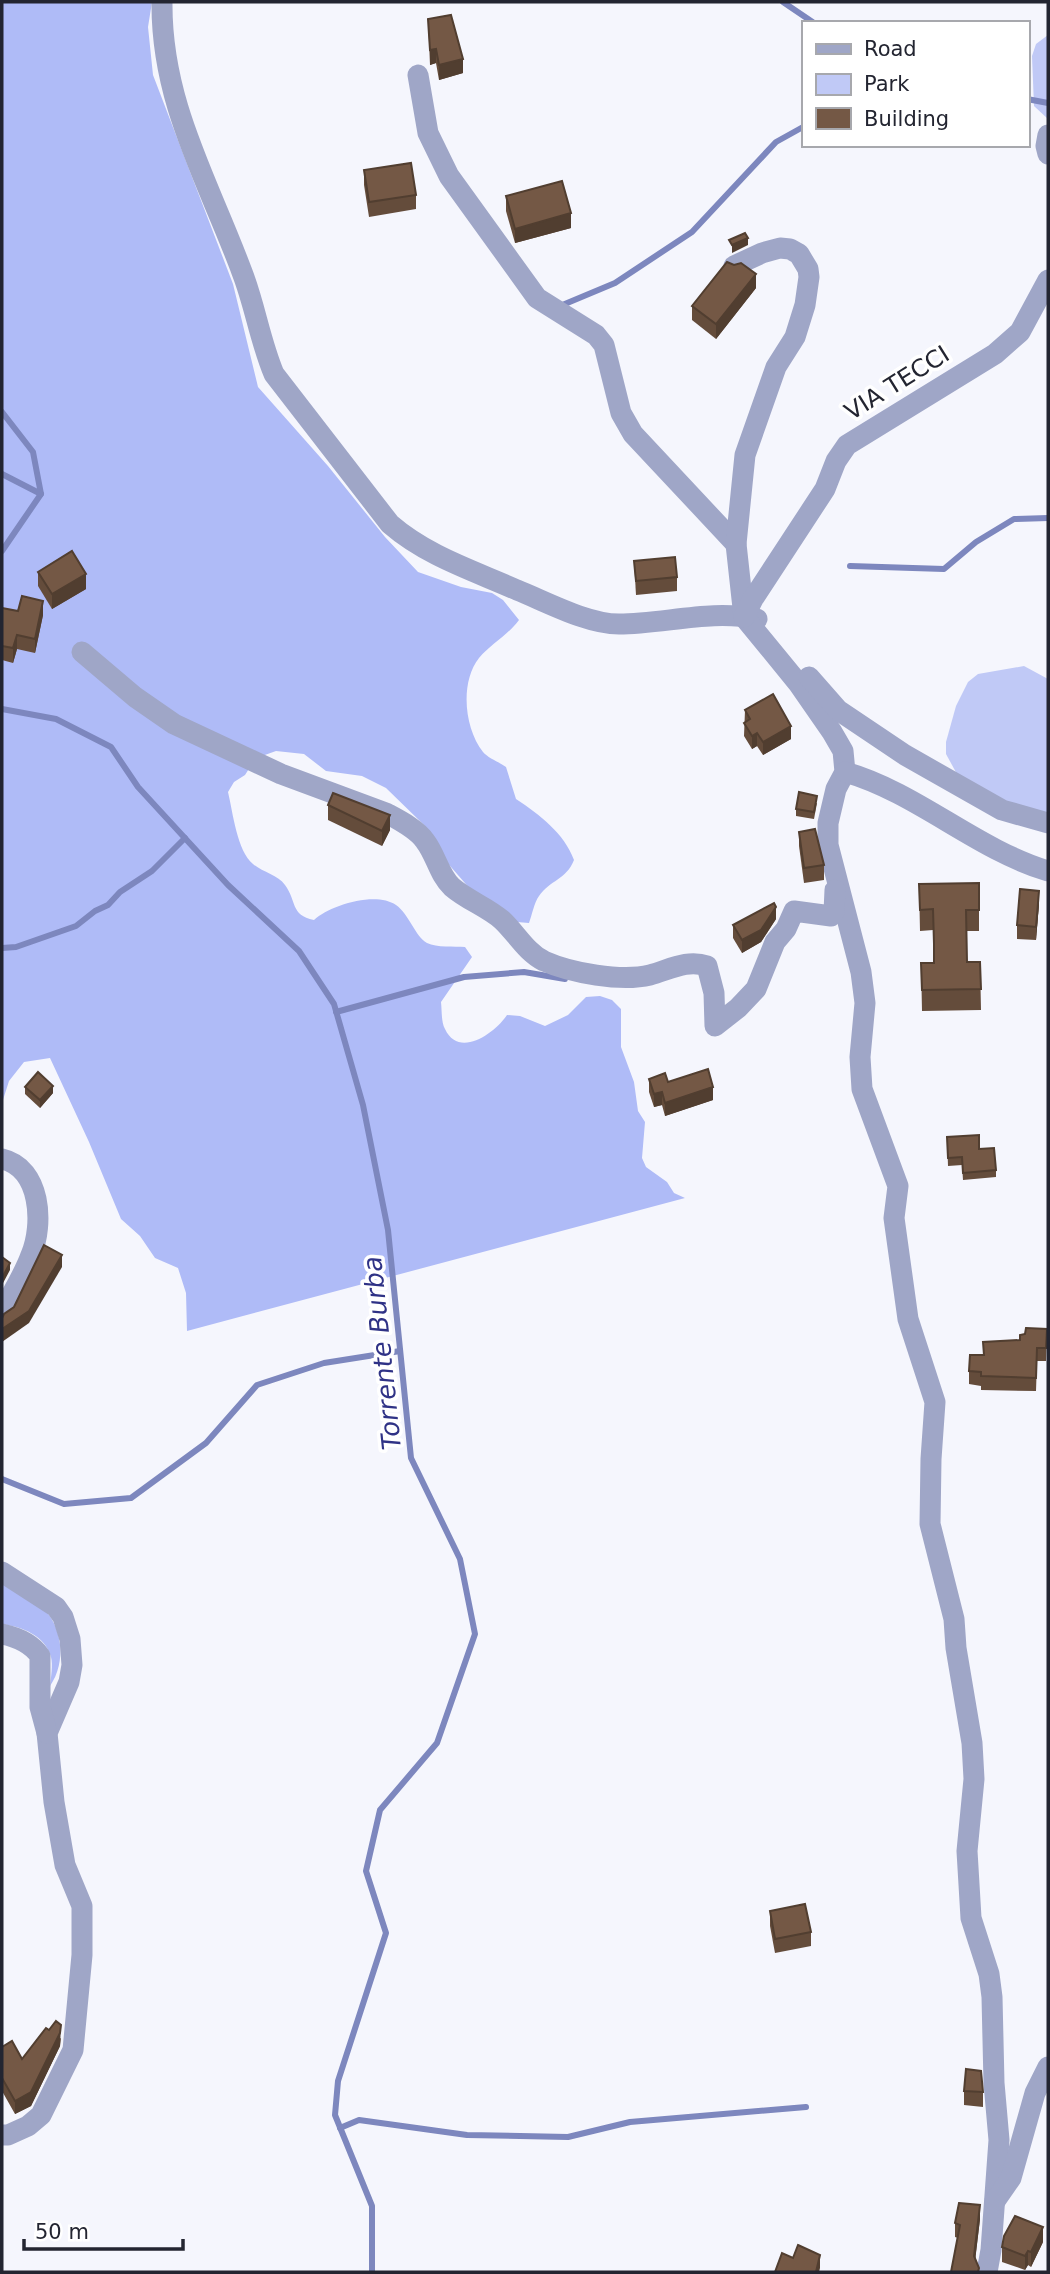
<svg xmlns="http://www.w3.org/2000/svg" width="1050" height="2274" font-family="'DejaVu Sans',sans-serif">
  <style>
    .green { fill: #c0c9f6 }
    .forest { fill: #afbbf7 }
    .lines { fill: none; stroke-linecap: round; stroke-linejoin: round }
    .stream { stroke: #7d87be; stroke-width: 6 }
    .minor { stroke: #9fa6c7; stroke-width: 21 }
    .wall { fill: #644c3b }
    .shaded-wall { fill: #513e30 }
    .building { fill: #745845; stroke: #513e30; stroke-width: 2 }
    .labels { text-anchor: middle; stroke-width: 7; stroke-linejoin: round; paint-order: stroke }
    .street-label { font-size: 24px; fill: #232531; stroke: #fff }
    .water-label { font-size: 26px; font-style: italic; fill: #2f3286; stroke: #fff }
  </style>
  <rect width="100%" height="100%" fill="#f5f6fd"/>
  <g class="green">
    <polygon points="1048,35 1048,119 1034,106 1032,56 1036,44"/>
    <polygon points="1024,666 1048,679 1048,817 1030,814 958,776 946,754 946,742 956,706 968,682 978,674"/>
  </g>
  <g class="forest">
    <path d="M2,2h150l-4,25 5,48 80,209 25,103 70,79 57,71 33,35 43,15 31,6 11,7 16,20c-11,15 -28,24 -40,38 -19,24 -15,70 4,94 5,6 16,10 23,15l10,32c24,16 48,34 58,61 -8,20 -24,20 -35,36 -5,7 -7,19 -10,27l-12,-1 -46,-32 -27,-31 -20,-34 -38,-37 -24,-12 -36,-5 -22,-17 -28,-3 -14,5 -10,8 -7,11 -11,7 -6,10c5,21 9,59 25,72 9,8 25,11 32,21 12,16 5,30 29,35 16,-15 62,-29 82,-15 13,9 19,31 31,38 10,5 27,3 38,4l7,10 -31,45c1,8 0,20 4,27 14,30 50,4 62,-14l13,1 25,10 23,-11 18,-18 14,-1 12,4 9,9v38l13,35 4,29 7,11 -3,36 4,9 21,15 7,11 11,5 -498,133 -1,-38 -8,-25 -23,-10 -15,-22 -19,-17 -32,-77 -39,-84 -26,4 -15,19 -7,22z"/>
    <path d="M2,1583c12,7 28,13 38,22 23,20 27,57 10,81 1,-9 3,-21 1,-29 -6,-22 -29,-30 -49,-33z"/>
  </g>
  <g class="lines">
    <g class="stream">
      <polyline points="783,2 814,23"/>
      <polyline points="1027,99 1048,103"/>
      <polyline points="560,306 615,283 692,232 776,142 803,127"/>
      <polyline points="2,412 33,452 41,494 2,551"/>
      <polyline points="2,474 41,494"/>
      <polyline points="850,566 944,569 976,542 1014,519 1048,518"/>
      <polyline points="2,709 56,719 111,747 138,787 228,885 299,951 334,1004 363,1105 388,1230 411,1458 460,1559 475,1634 437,1743 380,1810 366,1871 386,1933 338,2081 335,2115 372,2206 372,2272"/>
      <polyline points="2,948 16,947 76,926 95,911 108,905 120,892 152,871 185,838"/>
      <polyline points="336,1012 464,977 524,972 565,979"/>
      <polyline points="2,1479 64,1504 131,1498 206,1443 257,1385 324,1363 400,1351"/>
      <polyline points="340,2128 359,2120 467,2135 568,2137 630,2122 806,2107"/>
    </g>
    <g class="minor">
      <path d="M162,2c-1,101 46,178 80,270 13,33 18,69 32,102l116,150c37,32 82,46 127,66 30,12 70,34 102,34 45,0 93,-15 138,-5"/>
      <polyline points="418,75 428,133 449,176 537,298 596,335 604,345 621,413 633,434 736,544"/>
      <polyline points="1048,135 1046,146 1048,154"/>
      <polyline points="734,266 762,253 780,248 790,249 799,254 808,269 809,277 805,305 795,337 776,367 745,455 736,544 744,617 798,683 832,732 843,751 845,772 836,789 828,823 828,845 861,972 865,1003 860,1057 862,1089 898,1186 894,1218 908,1319 935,1402 931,1459 930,1524 954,1619 956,1648 972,1743 974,1779 967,1851 971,1918 989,1974 992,1997 994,2083 999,2140 991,2250 987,2272"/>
      <polyline points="744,617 753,599 825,489 836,461 847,445 995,354 1020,332 1048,280"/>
      <path d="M82,652l53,45 39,27 107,50 105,39c13,7 31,16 39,28 11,14 14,34 27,46 15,13 35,20 50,33 14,13 24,32 42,41 27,12 77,21 106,14 19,-5 37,-16 57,-9l7,27 1,33 23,-18 18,-19 19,-47 11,-13 8,-18 37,5 3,-4 1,-22"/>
      <polyline points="809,677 838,710 905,755 1002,810 1048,823"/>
      <path d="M845,772c73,21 130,77 203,99"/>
      <path d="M2,1159c39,9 42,65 29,96 -7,20 -20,39 -29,58"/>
      <polyline points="2,1572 56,1607 63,1617 70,1639 72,1665 69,1682 47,1733 54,1802 65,1865 82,1906 82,1955 73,2050 41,2115 28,2126 8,2135 2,2135"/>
      <path d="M2,1634c14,3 30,10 38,22v51l7,26"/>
      <polyline points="995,2201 1011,2178 1035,2093 1048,2067"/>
    </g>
  </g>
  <g class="wall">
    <polygon points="428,19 463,73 439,80 436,63 430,65"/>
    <polygon points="364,170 416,195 416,209 369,217 364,185"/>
    <polygon points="506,196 571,228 515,243 506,211"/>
    <polygon points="734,265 756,288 716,339 692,320 692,306"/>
    <polygon points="634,561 677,577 677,591 636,595"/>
    <polygon points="38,572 86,589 52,609 38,586"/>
    <polygon points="2,608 43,615 35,653 17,649 13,663 2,660"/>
    <polygon points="745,710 791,739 763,755 757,746 752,749 744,736"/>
    <polygon points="817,803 814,819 796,816 796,809"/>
    <polygon points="328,805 390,830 382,846 328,820"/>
    <polygon points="799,832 824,865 824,880 804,883 799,846"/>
    <polygon points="979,883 979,931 967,931 967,962 980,962 981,1010 922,1011 921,963 934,963 933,930 920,931 919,884"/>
    <polygon points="1039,904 1036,940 1017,939 1017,925"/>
    <polygon points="776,919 761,942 742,953 733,938 733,925"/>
    <polygon points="649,1079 668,1082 713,1100 665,1116 662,1105 654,1107 649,1092"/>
    <polygon points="25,1087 53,1093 40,1108 25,1094"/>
    <polygon points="947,1137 979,1149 996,1170 996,1177 963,1180 962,1165 948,1166"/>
    <polygon points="1047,1329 1046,1361 1037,1361 1036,1391 981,1390 981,1386 969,1384 969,1371 983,1355 1020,1340 1025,1334"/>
    <polygon points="770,1911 811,1932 811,1946 775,1953 770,1926"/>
    <polygon points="61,2038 60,2046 31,2106 15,2114 2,2091 2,2047 22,2059"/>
    <polygon points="964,2091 983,2092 983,2107 964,2105"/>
    <polygon points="980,2219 975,2260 979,2272 958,2238 955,2237 955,2223"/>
    <polygon points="1043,2242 1031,2267 1028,2265 1025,2270 1002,2262 1002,2247"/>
  </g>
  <g class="shaded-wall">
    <polygon points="436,49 436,63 430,65 430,50"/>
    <polygon points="463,59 463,73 439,80 439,65"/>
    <polygon points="571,213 571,228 515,243 515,229"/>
    <polygon points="748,238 748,245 732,253 732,245"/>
    <polygon points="756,274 756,288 716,339 716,324"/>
    <polygon points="86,574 86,589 52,609 52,594"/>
    <polygon points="43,601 43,615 35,653 35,639"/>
    <polygon points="17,635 17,649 13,663 13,648"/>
    <polygon points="791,726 791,739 763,755 763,742"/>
    <polygon points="757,733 757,746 752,749 752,736"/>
    <polygon points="390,815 390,830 382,846 382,831"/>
    <polygon points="1039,891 1039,904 1036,940 1036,927"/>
    <polygon points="776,907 776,919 761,942 742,953 742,940"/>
    <polygon points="53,1086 53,1093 40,1108 40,1100"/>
    <polygon points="713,1087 713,1100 665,1116 665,1103"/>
    <polygon points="662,1092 662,1105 654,1107 654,1094"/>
    <polygon points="62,1255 62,1267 29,1323 2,1342 2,1329"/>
    <polygon points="10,1263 10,1270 2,1285 2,1278"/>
    <polygon points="61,2025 60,2046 31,2106 15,2114 15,2101"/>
    <polygon points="980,2205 980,2219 974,2270 974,2256"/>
    <polygon points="1043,2227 1043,2242 1031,2267 1031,2252"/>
    <polygon points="1028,2251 1028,2265 1025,2270 1025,2256"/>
    <polygon points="820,2255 820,2268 819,2272 816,2272"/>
  </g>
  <g class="building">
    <polygon points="451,15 463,59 439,65 436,49 430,50 428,19"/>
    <polygon points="411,163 416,195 369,202 364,170"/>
    <polygon points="562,181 571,213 515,229 506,196"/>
    <polygon points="745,233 748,238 732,245 729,240"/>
    <polygon points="727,262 734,265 741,263 756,274 716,324 692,306"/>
    <polygon points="72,551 86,574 52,594 38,572"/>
    <polygon points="675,557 677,577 636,581 634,561"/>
    <polygon points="22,596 43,601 35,639 17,635 13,648 2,646 2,608 18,611"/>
    <polygon points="773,694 791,726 763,742 757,733 752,736 744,723 750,719 745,710"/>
    <polygon points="799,792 817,796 814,812 796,809"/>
    <polygon points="333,793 390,815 382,831 328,805"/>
    <polygon points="815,829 824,865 804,868 799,832"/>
    <polygon points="979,883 979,910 966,910 967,962 980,962 981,989 922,990 921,963 934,963 934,944 933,909 920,910 919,884"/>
    <polygon points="1020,889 1039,891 1036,927 1017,925"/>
    <polygon points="774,903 776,907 761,930 742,940 733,925"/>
    <polygon points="708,1069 713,1087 665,1103 662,1092 654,1094 649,1079 665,1073 668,1082"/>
    <polygon points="38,1072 53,1086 40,1100 25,1087"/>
    <polygon points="979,1135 979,1149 994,1148 996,1170 963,1173 962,1157 948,1158 947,1137"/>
    <polygon points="44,1245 62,1255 29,1311 2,1329 2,1318 4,1314 14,1307"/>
    <polygon points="2,1257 10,1263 2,1278"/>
    <polygon points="1026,1328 1047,1329 1046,1348 1037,1348 1036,1378 981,1376 981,1372 969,1371 970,1355 984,1355 983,1342 1020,1340 1020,1335 1025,1334"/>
    <polygon points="805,1904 811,1932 775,1939 770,1911"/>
    <polygon points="56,2021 61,2025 60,2033 31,2092 15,2101 2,2078 2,2047 12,2041 22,2059 46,2028 49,2030"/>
    <polygon points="966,2069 981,2071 983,2092 964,2091"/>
    <polygon points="959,2203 980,2205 974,2256 979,2268 978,2272 951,2272 960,2225 955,2223"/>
    <polygon points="1015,2216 1043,2227 1031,2252 1028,2251 1025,2256 1002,2247 1004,2236"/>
    <polygon points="798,2245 820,2255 816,2272 775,2272 782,2253 793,2258"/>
  </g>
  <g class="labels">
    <g class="street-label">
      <text transform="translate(897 383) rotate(-32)" y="8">VIA TECCI</text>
    </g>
    <g class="water-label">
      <text transform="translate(382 1353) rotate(-96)" y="9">Torrente Burba</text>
    </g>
  </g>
  <rect width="1050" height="2274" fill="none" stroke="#232531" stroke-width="7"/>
  <rect x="802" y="21" width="228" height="126" fill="#ffffff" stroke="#a7a8ad" stroke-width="2"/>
  <rect x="816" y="44" width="35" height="10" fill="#9fa6c7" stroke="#a7a8ad" stroke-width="2"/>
  <text x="864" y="56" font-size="21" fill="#232531">Road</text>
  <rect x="816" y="74" width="35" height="21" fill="#c0c9f6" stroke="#a7a8ad" stroke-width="2"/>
  <text x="864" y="91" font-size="21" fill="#232531">Park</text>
  <rect x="816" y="108" width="35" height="21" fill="#745845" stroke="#a7a8ad" stroke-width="2"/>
  <text x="864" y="126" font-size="21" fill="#232531">Building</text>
  <path d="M24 2239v10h159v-10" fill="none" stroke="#232531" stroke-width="3.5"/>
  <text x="35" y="2239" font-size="21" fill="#232531" stroke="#ffffff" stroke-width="5" paint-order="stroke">50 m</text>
</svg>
